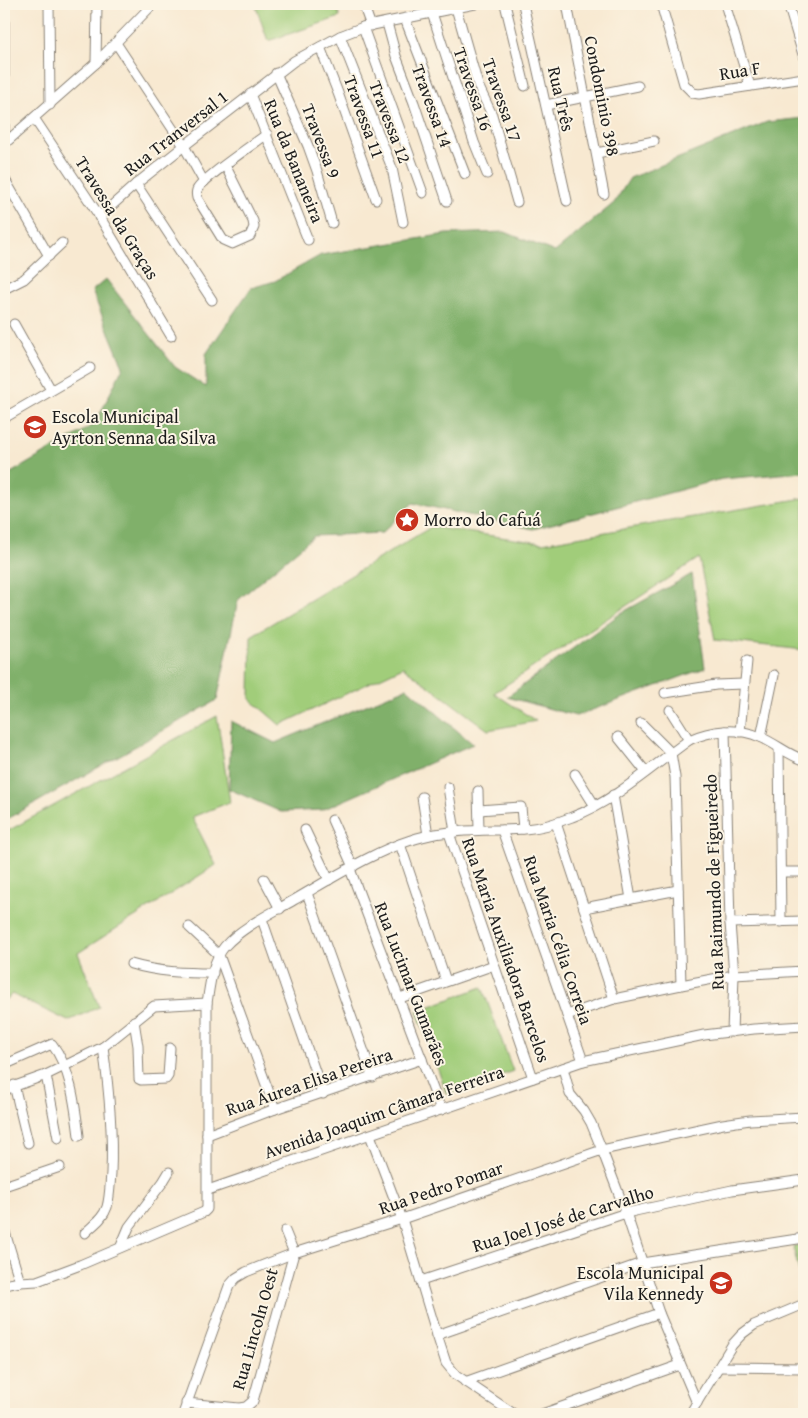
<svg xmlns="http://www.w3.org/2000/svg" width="808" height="1418" font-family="'Gentium Book Plus',serif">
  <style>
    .green { fill: #a1cd7a; stroke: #5e744b }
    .forest { fill: #80b06a; stroke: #4e6643 }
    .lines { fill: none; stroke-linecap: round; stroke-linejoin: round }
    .minor-casing { stroke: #8a8276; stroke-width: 11 }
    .minor { stroke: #fff; stroke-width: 9 }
    .labels { text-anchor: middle; stroke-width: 4; stroke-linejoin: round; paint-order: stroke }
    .street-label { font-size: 18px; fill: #1c1c1c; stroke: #fcf5e5 }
    .poi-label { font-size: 18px; fill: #1c1c1c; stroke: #fcf5e5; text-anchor: start }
  </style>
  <rect width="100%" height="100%" fill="#fcf5e5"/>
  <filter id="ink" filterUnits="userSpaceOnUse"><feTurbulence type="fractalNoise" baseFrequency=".02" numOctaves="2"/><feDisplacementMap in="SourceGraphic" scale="10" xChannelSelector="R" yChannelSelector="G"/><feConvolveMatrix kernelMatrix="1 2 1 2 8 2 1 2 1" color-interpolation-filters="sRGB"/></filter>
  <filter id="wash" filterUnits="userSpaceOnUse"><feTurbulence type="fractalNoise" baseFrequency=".0096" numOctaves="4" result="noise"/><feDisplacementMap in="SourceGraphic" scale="20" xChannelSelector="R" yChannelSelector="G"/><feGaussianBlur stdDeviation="1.12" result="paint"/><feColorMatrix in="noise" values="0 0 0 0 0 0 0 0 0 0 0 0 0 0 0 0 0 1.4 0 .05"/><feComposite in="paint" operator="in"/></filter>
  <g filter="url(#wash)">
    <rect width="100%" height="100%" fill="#f8e9d1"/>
    <g class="green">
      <polygon points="255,4 336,4 340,17 268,41"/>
      <polygon points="804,498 804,650 715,640 699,558 494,693 536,721 488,730 403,667 280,725 250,699 251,636 431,527 542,543"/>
      <polygon points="217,716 230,802 192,817 216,865 78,953 99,1007 68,1021 12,994 4,1001 4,833"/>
      <polygon points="482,987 513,1071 447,1095 417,1011"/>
      <polygon points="804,1244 804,1292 793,1246"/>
    </g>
    <g class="forest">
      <polygon points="804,118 804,472 722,479 533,529 413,503 382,533 314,536 238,600 217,700 4,821 4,512 9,474 95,424 123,367 92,291 106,279 175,367 206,387 206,354 251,288 275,281 321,255 446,234 505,232 555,252 614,203 630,178 767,122"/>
      <polygon points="692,574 705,668 576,716 507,697 621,613"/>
      <polygon points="407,688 473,744 322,810 281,812 229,789 231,721 275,743"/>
    </g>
  </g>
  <g filter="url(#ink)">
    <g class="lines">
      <g class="minor-casing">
        <g id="minor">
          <polyline points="49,4 50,105"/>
          <polyline points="363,4 371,26"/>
          <polyline points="505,4 525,86"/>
          <polyline points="523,4 567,201"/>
          <polyline points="567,4 604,194"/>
          <polyline points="661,4 684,84 693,93 699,94 804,78"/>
          <polyline points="725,4 750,86"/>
          <polyline points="788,4 804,58"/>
          <polyline points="456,8 478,85 492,115 517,202"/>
          <polyline points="432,13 474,142 487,174"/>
          <polyline points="405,19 465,174"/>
          <polyline points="387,23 396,56 414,103 447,201"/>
          <polyline points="363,27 423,193"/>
          <polyline points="340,36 392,168 403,222"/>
          <polyline points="116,43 184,146 204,182"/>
          <polyline points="320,47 338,93 376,199"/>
          <polyline points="96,63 97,4"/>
          <polyline points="276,73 308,146 317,171 332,223"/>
          <polyline points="250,94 308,240"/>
          <polyline points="546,105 638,86"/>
          <polyline points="34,118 98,214 171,336"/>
          <polyline points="4,144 96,63 153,4"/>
          <polyline points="4,144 4,4"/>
          <polyline points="597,153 654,141"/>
          <path d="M225,165l28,56 1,6 -4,9 -18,8 -9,-4 -26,-42c-1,-4 -1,-5 0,-8 6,-12 57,-46 70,-56"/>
          <polyline points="4,178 49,256"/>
          <polyline points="136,184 212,300"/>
          <polyline points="99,217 136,184 184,146 294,61 340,36 363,27 475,4"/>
          <polyline points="4,289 24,279 62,243"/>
          <polyline points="14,324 51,390"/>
          <polyline points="4,418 90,368"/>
          <polyline points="665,693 716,685 744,684"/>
          <polyline points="670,710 689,740"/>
          <polyline points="641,723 671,753 675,777 681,985"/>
          <polyline points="725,731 730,923 734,975 732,1032"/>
          <polyline points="740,732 747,661"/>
          <polyline points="618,737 646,772"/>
          <polyline points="761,737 774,675"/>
          <polyline points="779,748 781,922"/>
          <polyline points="575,774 595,806"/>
          <polyline points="448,787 455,832"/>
          <polyline points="478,791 479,830"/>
          <polyline points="613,795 631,899"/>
          <polyline points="422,797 428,835"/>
          <polyline points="479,810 521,807 523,829"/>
          <polyline points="332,820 353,867"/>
          <polyline points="556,823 614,999"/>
          <polyline points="305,830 329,880"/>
          <polyline points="502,830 583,1061"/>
          <polyline points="449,833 533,1078"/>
          <polyline points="400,844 446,981"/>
          <polyline points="350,869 441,1110"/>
          <polyline points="781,872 804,872"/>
          <polyline points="264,879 280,909"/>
          <polyline points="307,893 373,1077"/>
          <polyline points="584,908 678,890"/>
          <polyline points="262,919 323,1094"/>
          <polyline points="730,923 804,921"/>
          <polyline points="189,927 219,955 275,1109"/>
          <path d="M131,964c27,8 53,9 82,9"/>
          <polyline points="400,998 494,965"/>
          <polyline points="567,1015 614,999 681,985 734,975 804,971"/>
          <polyline points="134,1021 138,1046 139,1079 141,1080 166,1079 168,1076 170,1048"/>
          <path d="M4,1065l48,-21c19,25 23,61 27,92"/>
          <polyline points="563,1068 570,1094 584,1111 591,1123 602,1150 626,1213 659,1313 697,1403"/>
          <polyline points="46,1075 58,1138"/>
          <polyline points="14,1085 28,1143"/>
          <polyline points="4,1090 46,1075 103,1047 154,1006 207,1003"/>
          <polyline points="207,1135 275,1109 422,1059"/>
          <polyline points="370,1135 402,1219 437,1335 446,1363 456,1375 514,1414"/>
          <polyline points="4,1186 60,1167"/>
          <polyline points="208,1190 583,1061 704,1035 754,1029 804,1026"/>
          <polyline points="4,1229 20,1282"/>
          <path d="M85,1233c8,-8 18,-14 22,-26 3,-11 3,-23 4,-34 2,-42 -2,-84 -8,-126"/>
          <polyline points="121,1246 129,1227 163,1182 169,1172"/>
          <polyline points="421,1281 626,1213 732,1190 804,1180"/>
          <path d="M4,1285l16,-3 17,-1 43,-16 124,-53 3,-3v-206c3,-19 5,-42 18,-57 17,-19 47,-33 69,-46 40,-23 91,-56 136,-65 31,-6 63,-4 95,-6 16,-1 32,-6 47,-12 40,-14 82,-52 117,-77 22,-10 48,-13 71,-3 15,6 28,18 44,23"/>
          <polyline points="437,1335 642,1263 804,1238"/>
          <polyline points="720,1367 804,1368"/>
          <polyline points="465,1382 659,1313"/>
          <polyline points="186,1403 239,1408 246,1407 253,1401 294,1253 285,1231"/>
          <polyline points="183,1414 229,1286 236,1278 246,1272 294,1253 402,1219 602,1150 723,1124 750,1120 804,1117"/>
          <polyline points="542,1414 680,1365"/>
          <polyline points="690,1414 732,1345 742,1334 754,1325 804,1304"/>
        </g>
      </g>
      <use href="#minor" class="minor"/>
    </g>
  </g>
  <defs>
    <g id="school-disc" transform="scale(1.25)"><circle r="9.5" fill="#c8321e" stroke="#fcf5e5"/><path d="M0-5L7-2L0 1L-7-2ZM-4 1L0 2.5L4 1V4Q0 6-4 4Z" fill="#fff"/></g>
    <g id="sight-disc" transform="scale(1.25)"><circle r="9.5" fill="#c8321e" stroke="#fcf5e5"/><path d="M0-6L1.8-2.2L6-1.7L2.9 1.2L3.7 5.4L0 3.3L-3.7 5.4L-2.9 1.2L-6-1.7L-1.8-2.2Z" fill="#fff"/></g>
  </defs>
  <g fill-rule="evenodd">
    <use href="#school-disc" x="35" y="427"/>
    <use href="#sight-disc" x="407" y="520"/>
    <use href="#school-disc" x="721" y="1283"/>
  </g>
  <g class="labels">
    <g class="street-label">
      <text transform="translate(740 71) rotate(-9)" y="6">Rua F</text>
      <text transform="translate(473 89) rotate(71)" y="6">Travessa 16</text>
      <text transform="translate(602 96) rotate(79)" y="6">Condominio 398</text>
      <text transform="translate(561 99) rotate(77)" y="6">Rua Três</text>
      <text transform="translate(502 100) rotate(71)" y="6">Travessa 17</text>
      <text transform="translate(432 106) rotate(70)" y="6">Travessa 14</text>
      <text transform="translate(364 117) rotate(70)" y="6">Travessa 11</text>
      <text transform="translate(390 122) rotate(69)" y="6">Travessa 12</text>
      <text transform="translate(176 133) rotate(-38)" y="6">Rua Tranversal 1</text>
      <text transform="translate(321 141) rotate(69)" y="6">Travessa 9</text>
      <text transform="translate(294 161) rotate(68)" y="6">Rua da Bananeira</text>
      <text transform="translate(117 218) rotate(58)" y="6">Travessa da Graças</text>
      <text transform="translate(714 882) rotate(-92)" y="6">Rua Raimundo de Figueiredo</text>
      <text transform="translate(558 940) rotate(71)" y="6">Rua Maria Célia Correia</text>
      <text transform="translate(506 950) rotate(71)" y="6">Rua Maria Auxiliadora Barcelos</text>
      <text transform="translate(411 984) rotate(69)" y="6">Rua Lucimar Gumarães</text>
      <text transform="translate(309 1082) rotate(-19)" y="6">Rua Áurea Elisa Pereira</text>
      <text transform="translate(384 1112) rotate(-19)" y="6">Avenida Joaquim Câmara Ferreira</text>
      <text transform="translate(441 1188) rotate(-19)" y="6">Rua Pedro Pomar</text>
      <text transform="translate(563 1219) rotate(-17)" y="6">Rua Joel José de Carvalho</text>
      <text transform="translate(255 1329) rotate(-74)" y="6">Rua Lincoln Oest</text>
    </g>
    <g class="poi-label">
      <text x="52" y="423">Escola Municipal<tspan x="52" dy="21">Ayrton Senna da Silva</tspan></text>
      <text x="424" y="526">Morro do Cafuá</text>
      <text x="704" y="1279" text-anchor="end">Escola Municipal<tspan x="704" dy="21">Vila Kennedy</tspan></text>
    </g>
  </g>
  <rect width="808" height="1418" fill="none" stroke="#fcf5e5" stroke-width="20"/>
</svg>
